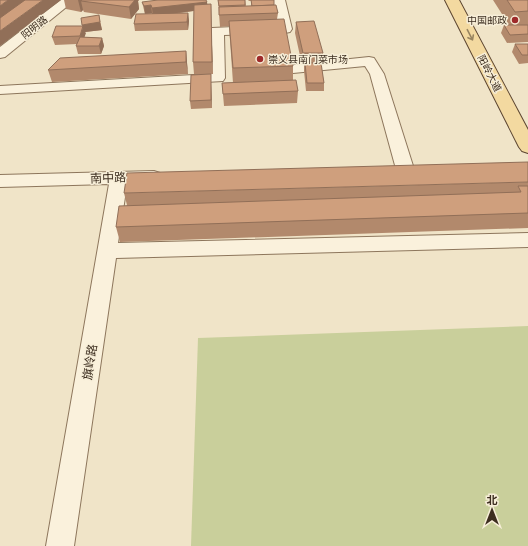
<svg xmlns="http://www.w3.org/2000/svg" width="528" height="546" font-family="'Noto Serif','Noto Sans SC',serif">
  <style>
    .green { fill: #c9cf9b }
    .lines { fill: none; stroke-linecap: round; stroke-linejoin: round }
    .minor-casing { stroke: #8d765c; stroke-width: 2 }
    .major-casing { stroke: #5b4430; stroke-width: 2 }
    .minor { fill: #faf1dc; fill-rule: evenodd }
    .major { fill: #f3d9a0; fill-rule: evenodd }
    .wall { fill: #b2896c }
    .shaded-wall { fill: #916f58 }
    .building { fill: #cf9f7d; stroke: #916f58 }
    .oneway { stroke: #988460 }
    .poi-dot { fill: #9e2a2b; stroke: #f7eed8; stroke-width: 1.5 }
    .labels { text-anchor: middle; stroke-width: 3; stroke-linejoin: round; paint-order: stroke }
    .far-poi-label { font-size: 10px; fill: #3d2e20; stroke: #f7eed8; text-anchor: end }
    .far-street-label { font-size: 10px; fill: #3d2e20; stroke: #f7eed8 }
    .street-label { font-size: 12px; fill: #3d2e20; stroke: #f7eed8 }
  </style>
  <rect width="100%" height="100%" fill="#f0e4c8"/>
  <polygon class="green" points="528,326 528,546 191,546 198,338"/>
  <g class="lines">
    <g class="minor-casing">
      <g id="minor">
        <polygon points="61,0 75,0 5,57 0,58 0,47"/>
        <polygon points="273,0 285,0 292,29 290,32 285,33 224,35 225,78 223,81 0,94 0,86 211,74 210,31 212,28 278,25"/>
        <polygon points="369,57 374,58 384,74 414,169 411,173 405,175 399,173 396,169 370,74 365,66 293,73 288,72 286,69 288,66 293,65"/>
        <polygon points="154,171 160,173 163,177 160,181 154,183 127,184 118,243 528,233 528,247 116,258 74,546 46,546 109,184 0,187 0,175"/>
      </g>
    </g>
    <g class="major-casing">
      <polygon id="major" points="445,0 459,0 528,130 528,153 522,151 519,147"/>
    </g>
    <use href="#minor" class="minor"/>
    <use href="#major" class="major"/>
  </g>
  <g class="wall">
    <polygon points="64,0 139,0 138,1 139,9 131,19 84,12 83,10 81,12 66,9"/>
    <polygon points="218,0 245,0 246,6 251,6 251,1 249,1 248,0 274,0 274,5 278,13 277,19 293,66 293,80 298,91 297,103 224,106 222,83 233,83 229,26 220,27"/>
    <polygon points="493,0 528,0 528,42 507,43 501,33 504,25 509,25"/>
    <polygon points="142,2 207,2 207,4 211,16 213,74 194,74 193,62 194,11 173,14 188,13 189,21 188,30 135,31 134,24 152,14 152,13 145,14"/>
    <polygon points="99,15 102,30 85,32 84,37 102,38 104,46 101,54 78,54 76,46 77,44 55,45 52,37 82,26"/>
    <polygon points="296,22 323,53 321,64 324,83 324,91 306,91 304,71 304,65 302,65 295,33"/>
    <polygon points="515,44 528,44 528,63 519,64 512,52"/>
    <polygon points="186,51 188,74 52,82 48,70"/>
    <polygon points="211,82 212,108 191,109 190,101"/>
    <polygon points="528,182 528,228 120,242 116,227 127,205 124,193"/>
  </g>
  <g class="shaded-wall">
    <polygon points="8,0 28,0 0,19 0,6"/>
    <polygon points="43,0 61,0 0,46 0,31"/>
    <polygon points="78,0 96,0 81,1 83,10 81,12"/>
    <polygon points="135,0 139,0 138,1 139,9 131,19 129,7"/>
    <polygon points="207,2 208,9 153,16 152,8"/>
    <polygon points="211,4 211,16 213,74 212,62"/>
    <polygon points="151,5 152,13 145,14 144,6"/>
    <polygon points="188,13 189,21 188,30 187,22"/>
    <polygon points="100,22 102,30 85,32 86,33 82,44 80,36 83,28 82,25"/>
    <polygon points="102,38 104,46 101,54 99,46"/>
    <polygon points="186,51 187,63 188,74 186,62"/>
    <polygon points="211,74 211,82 212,108 211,100"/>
  </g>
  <g class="building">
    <polygon points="0,0 8,0 0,6"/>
    <polygon points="25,0 43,0 0,31 0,18"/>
    <polygon points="82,0 135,0 129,7 81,1"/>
    <polygon points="158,0 206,0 207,2 152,8 151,5 144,6 142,2"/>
    <polygon points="218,0 245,0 245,5 219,6"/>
    <polygon points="251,0 274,0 274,5 252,6"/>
    <polygon points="507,0 528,0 528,11 515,12"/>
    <polygon points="211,4 212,62 193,62 194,5"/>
    <polygon points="276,5 278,13 219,15 219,7"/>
    <polygon points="188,13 187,22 134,24 136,14"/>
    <polygon points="99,15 100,22 82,25 81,18"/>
    <polygon points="284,19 293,66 233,68 229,21"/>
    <polygon points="314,21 323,53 303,53 296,22"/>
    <polygon points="504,25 528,25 528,34 510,35"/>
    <polygon points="56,26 83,26 80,36 52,37"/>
    <polygon points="80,37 102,38 99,46 76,46"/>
    <polygon points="515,44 528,44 528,55 522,55"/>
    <polygon points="186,51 186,62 48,70 60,58"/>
    <polygon points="305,63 321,63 324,83 307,83"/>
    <polygon points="211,74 211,100 190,101 191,75"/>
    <polygon points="296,80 298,91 223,94 222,83"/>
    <polygon points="528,162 528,182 124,193 127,173"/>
    <polygon points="518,186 528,186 528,213 116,227 119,206 521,192"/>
  </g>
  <defs><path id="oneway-shaft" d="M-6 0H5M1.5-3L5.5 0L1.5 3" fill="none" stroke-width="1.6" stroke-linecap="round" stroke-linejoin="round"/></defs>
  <use class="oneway" href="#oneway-shaft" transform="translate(470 35) rotate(63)"/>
  <g class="poi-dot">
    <circle cx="515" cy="20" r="4"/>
    <circle cx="260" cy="59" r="4"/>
  </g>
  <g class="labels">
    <g class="far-poi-label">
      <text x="507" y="24">中国邮政</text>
      <text x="268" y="63" text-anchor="start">崇义县南门菜市场</text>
    </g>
    <g class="far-street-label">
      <text transform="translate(34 27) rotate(-38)" y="4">阳明路</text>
      <text transform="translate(490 73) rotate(63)" y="4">阳岭大道</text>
    </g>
    <g class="street-label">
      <text transform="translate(108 178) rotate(-2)" y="4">南中路</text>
      <text transform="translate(90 362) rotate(-81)" y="4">旗岭路</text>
    </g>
  </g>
  <g transform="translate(492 510)" stroke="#f7eed8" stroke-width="3" paint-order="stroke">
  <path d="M0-3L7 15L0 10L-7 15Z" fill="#3d2e20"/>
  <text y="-6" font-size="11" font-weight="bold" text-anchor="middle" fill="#3d2e20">北</text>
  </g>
</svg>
